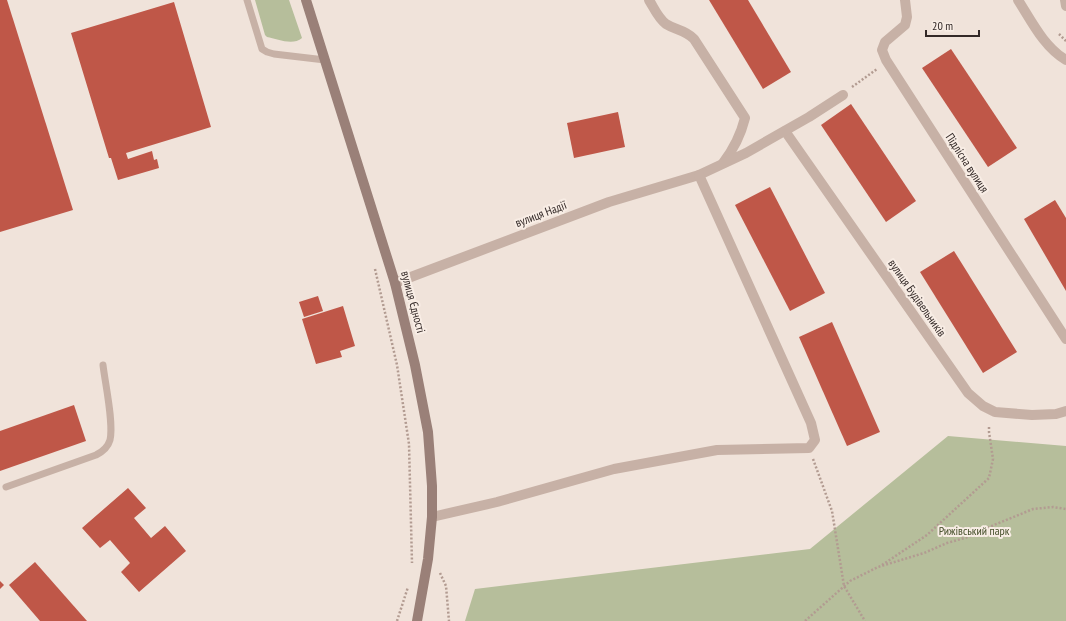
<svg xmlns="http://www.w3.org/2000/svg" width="1066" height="621" font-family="'PT Sans Narrow',sans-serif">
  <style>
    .green { fill: #b6be9b }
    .building { fill: #bf5748 }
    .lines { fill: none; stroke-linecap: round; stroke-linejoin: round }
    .path { stroke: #b29b91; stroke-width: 2.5; stroke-dasharray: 2 2; stroke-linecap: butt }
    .lane { stroke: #c7b1a6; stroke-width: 7 }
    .street { stroke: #c7b1a6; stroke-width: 10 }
    .secondary { stroke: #9a8078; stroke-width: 10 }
    .labels { text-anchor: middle; stroke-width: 4; stroke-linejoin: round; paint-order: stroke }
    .street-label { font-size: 12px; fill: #332927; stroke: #f8ede5 }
    .park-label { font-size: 12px; fill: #47502c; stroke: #f8ede5 }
  </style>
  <rect width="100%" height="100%" fill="#f0e3da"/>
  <g class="green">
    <path d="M255,0h34l13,38c-9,8 -25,1 -35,-1l-2,-2z"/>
    <polygon points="948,436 1066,446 1066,621 465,621 475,589 810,549"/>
  </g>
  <g class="building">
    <polygon points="0,0 7,0 73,210 0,232"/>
    <polygon points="709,0 748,0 791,72 763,89"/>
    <polygon points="174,2 211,127 126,153 128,159 152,151 154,160 157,159 159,168 118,180 111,158 109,158 71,33"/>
    <polygon points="951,49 1017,148 988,167 922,68"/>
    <polygon points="851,104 916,201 886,222 821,125"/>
    <polygon points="618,112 625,147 574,158 567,123"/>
    <polygon points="770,187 825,293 790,311 735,205"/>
    <polygon points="1055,200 1066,218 1066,291 1024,219"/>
    <polygon points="954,251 1017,352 983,373 920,272"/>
    <polygon points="318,296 323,311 304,317 299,302"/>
    <polygon points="343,306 355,346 340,351 342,357 316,364 302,319"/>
    <polygon points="832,322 880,432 847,446 799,337"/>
    <polygon points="74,405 86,441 0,471 0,431"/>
    <polygon points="128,488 146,508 134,518 151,538 165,526 186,551 139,592 121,572 130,563 110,540 100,548 82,528"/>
    <polygon points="35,562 87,621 40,621 9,585"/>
    <polygon points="0,581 4,585 0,589"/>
  </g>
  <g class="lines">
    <g class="path">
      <polyline points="1059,34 1066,41"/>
      <polyline points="852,87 877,69"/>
      <polyline points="375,269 397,365 409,444 412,563"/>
      <polyline points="813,459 832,511 844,586 865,621"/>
      <polyline points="882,565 927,535 989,478 993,459 989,432 989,425"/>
      <polyline points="440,573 446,586 449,621"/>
      <polyline points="397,621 408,587"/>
      <polyline points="805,621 850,581 878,567 924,553 947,543 968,537 994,525 1033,509 1053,507 1066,509"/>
    </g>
    <g class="lane">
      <polyline points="247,0 262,49 267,52 274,54 325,60"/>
      <path d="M6,487l90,-32c6,-3 12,-8 14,-15 4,-17 -5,-57 -7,-75"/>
    </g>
    <g class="street">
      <path d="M649,0c5,8 9,18 17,24 11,7 18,5 28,15l51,79c-4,16 -12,32 -22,45"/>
      <polyline points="905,0 907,17 905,25 885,42 882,50 886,60 1066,339"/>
      <path d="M1018,0c14,22 26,47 48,60"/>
      <polyline points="1065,0 1066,6"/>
      <polyline points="785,131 968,393 983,406 995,412 1032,415 1056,414 1066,411"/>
      <polyline points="395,283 609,202 699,175 746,153 809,117 843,95"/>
      <polyline points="432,517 497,502 614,469 717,450 809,448 815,440 811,423 699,175"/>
    </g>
    <polyline class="secondary" points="306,0 395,283 415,365 428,432 432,486 432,517 428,559 417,621"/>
  </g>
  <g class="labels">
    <g class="street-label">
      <text transform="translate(967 163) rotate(57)" y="4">Підлісна вулиця</text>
      <text transform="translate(541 214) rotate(-21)" y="4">вулиця Надії</text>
      <text transform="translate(917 298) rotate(55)" y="4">вулиця Будівельників</text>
      <text transform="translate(413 302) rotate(75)" y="4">вулиця Єдності</text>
    </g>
    <g class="park-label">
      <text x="974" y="535">Рижівський парк</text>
    </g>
  </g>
  <path d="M926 30v6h53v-6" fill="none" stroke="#332927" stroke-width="2"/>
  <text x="932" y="30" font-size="12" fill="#332927" stroke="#f8ede5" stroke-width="3" paint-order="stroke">20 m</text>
</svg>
